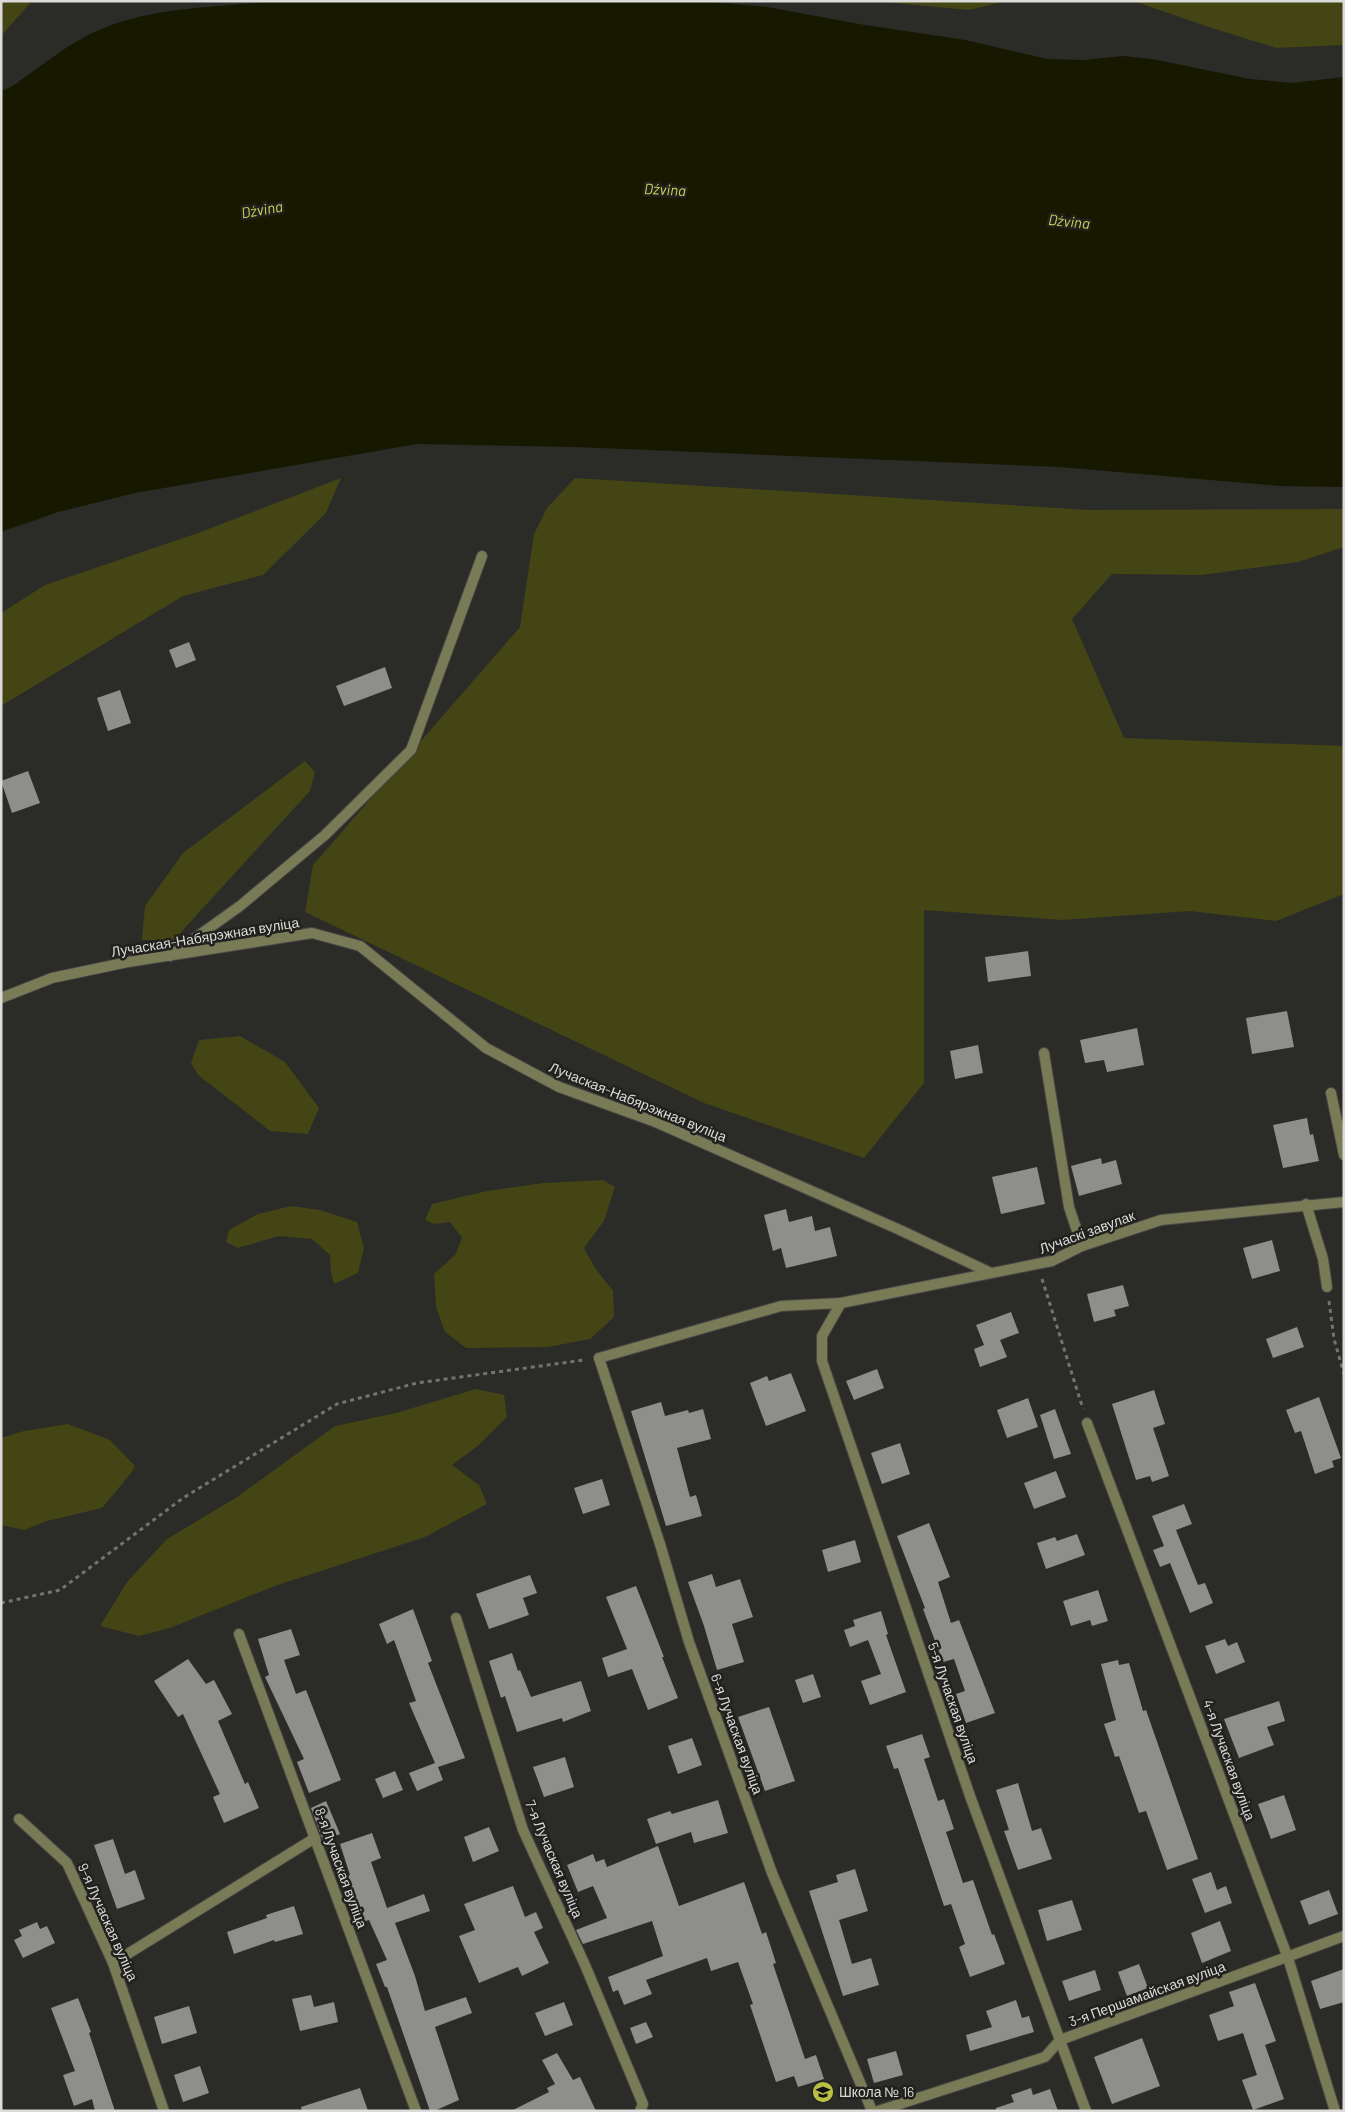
<svg xmlns="http://www.w3.org/2000/svg" width="1345" height="2112" font-family="Barlow,sans-serif">
  <style>
    .green { fill: #434515 }
    .water { fill: #171800 }
    .building { fill: #8e8f8b }
    .lines { fill: none; stroke-linecap: round; stroke-linejoin: round }
    .lane-casing { stroke: #474744; stroke-width: 12 }
    .street-casing { stroke: #474744; stroke-width: 12 }
    .path { stroke: #737370; stroke-width: 3; stroke-dasharray: 4 4; stroke-linecap: butt }
    .lane { stroke: #787b56; stroke-width: 10 }
    .street { stroke: #787b56; stroke-width: 10 }
    .labels { text-anchor: middle; stroke-width: 5; stroke-linejoin: round; paint-order: stroke }
    .street-label { font-size: 14px; fill: #dbdbd9; stroke: #21211e }
    .poi-label { font-size: 14px; fill: #dbdbd9; stroke: #21211e; text-anchor: start }
    .water-label { font-size: 15px; font-style: italic; fill: #cdd253; stroke: #21211e }
  </style>
  <rect width="100%" height="100%" fill="#2b2b28"/>
  <g class="green">
    <polygon points="1,1 32,1 1,36"/>
    <polygon points="873,1 1006,1 969,10"/>
    <polygon points="1133,1 1344,1 1344,45 1276,48 1209,27"/>
    <polygon points="341,478 326,513 263,575 183,596 1,706 1,613 45,585 198,533"/>
    <polygon points="575,478 1090,510 1344,509 1344,547 1298,562 1202,575 1112,574 1072,619 1124,738 1344,746 1344,894 1276,921 1190,911 1062,920 924,910 924,1083 864,1158 704,1103 305,912 313,865 520,627 534,534 547,508"/>
    <polygon points="305,761 315,772 310,791 173,941 142,940 145,906 183,853"/>
    <polygon points="240,1036 285,1062 319,1108 308,1134 270,1131 198,1075 191,1063 199,1040"/>
    <polygon points="603,1180 615,1187 604,1221 584,1248 595,1268 613,1291 614,1317 590,1339 548,1347 466,1348 445,1332 436,1307 434,1274 455,1255 462,1238 450,1222 434,1224 425,1220 432,1204 487,1191 543,1183"/>
    <polygon points="291,1206 320,1210 357,1222 364,1248 358,1273 334,1284 331,1272 330,1255 312,1239 279,1236 238,1248 226,1242 229,1230 258,1214"/>
    <polygon points="476,1389 504,1395 507,1417 479,1445 452,1465 479,1485 487,1504 425,1537 275,1586 170,1628 139,1636 100,1626 127,1582 167,1539 237,1497 335,1426 396,1413"/>
    <polygon points="68,1424 110,1440 135,1466 132,1472 102,1508 47,1521 24,1530 1,1525 1,1438 24,1431"/>
  </g>
  <path class="water" d="M269,1h434l64,6 92,17 106,16 83,19 36,1 39,-4 29,3 98,20 42,4 52,-6v410l-63,-1 -221,-19 -485,-20 -158,-3 -282,49 -77,19 -57,20v-441l10,-4c30,-20 59,-46 93,-59 51,-21 110,-20 165,-27z"/>
  <g class="building">
    <polygon points="189,642 196,660 176,668 169,650"/>
    <polygon points="385,667 392,688 344,706 336,686"/>
    <polygon points="120,690 131,723 108,731 97,698"/>
    <polygon points="28,771 40,803 12,813 1,781"/>
    <polygon points="1028,951 1031,976 988,982 985,957"/>
    <polygon points="1287,1011 1294,1047 1252,1054 1246,1018"/>
    <polygon points="1137,1028 1144,1065 1107,1072 1104,1060 1085,1063 1080,1040"/>
    <polygon points="978,1045 983,1073 955,1079 950,1051"/>
    <polygon points="1307,1118 1310,1135 1313,1134 1319,1161 1283,1168 1273,1125"/>
    <polygon points="1101,1158 1102,1164 1116,1160 1122,1184 1079,1196 1071,1166"/>
    <polygon points="1037,1167 1045,1204 1001,1214 992,1177"/>
    <polygon points="786,1209 789,1222 812,1216 815,1231 830,1227 837,1256 786,1268 781,1248 773,1251 764,1215"/>
    <polygon points="1272,1240 1280,1271 1252,1279 1243,1248"/>
    <polygon points="1123,1285 1129,1306 1114,1310 1116,1316 1094,1322 1087,1294"/>
    <polygon points="1011,1312 1019,1333 1000,1340 1007,1357 980,1367 974,1349 984,1345 976,1325"/>
    <polygon points="1297,1327 1304,1347 1273,1358 1266,1339"/>
    <polygon points="877,1369 884,1388 854,1400 846,1381"/>
    <polygon points="791,1373 806,1411 766,1426 750,1383 767,1376 769,1381"/>
    <polygon points="1154,1390 1165,1424 1153,1428 1169,1476 1152,1482 1150,1476 1136,1480 1112,1404"/>
    <polygon points="1319,1397 1341,1458 1332,1461 1334,1467 1315,1474 1301,1431 1295,1433 1286,1410"/>
    <polygon points="1028,1398 1038,1427 1007,1438 997,1410"/>
    <polygon points="661,1402 665,1416 688,1410 689,1413 703,1409 711,1439 677,1448 690,1497 696,1495 702,1516 666,1526 631,1411"/>
    <polygon points="1055,1409 1071,1454 1054,1459 1040,1415"/>
    <polygon points="900,1443 910,1474 882,1484 871,1453"/>
    <polygon points="1056,1471 1066,1497 1034,1509 1024,1483"/>
    <polygon points="602,1479 610,1505 583,1514 574,1488"/>
    <polygon points="1184,1504 1192,1524 1176,1530 1198,1585 1205,1583 1213,1603 1190,1613 1170,1563 1160,1567 1153,1550 1164,1546 1152,1516"/>
    <polygon points="929,1523 950,1577 938,1582 951,1623 959,1620 995,1713 966,1723 956,1694 965,1691 954,1659 943,1662 923,1609 925,1608 897,1536"/>
    <polygon points="1077,1534 1085,1555 1046,1569 1037,1543 1055,1537 1057,1541"/>
    <polygon points="855,1540 861,1562 828,1572 822,1550"/>
    <polygon points="712,1574 716,1587 740,1579 753,1617 732,1624 744,1662 717,1670 704,1626 688,1582"/>
    <polygon points="530,1575 537,1593 523,1598 529,1615 489,1629 476,1594"/>
    <polygon points="636,1586 664,1657 662,1657 678,1698 648,1710 632,1669 608,1677 602,1658 627,1649 606,1597"/>
    <polygon points="1098,1590 1108,1621 1092,1626 1090,1620 1071,1626 1063,1601"/>
    <polygon points="413,1609 432,1661 428,1663 465,1758 438,1767 443,1780 417,1791 409,1773 435,1763 409,1703 416,1701 394,1640 387,1644 379,1624"/>
    <polygon points="881,1611 888,1634 886,1635 906,1692 870,1705 861,1681 881,1674 868,1640 850,1647 844,1630 855,1626 853,1620"/>
    <polygon points="291,1629 300,1655 284,1660 296,1694 306,1690 341,1780 309,1793 297,1762 304,1759 265,1677 269,1675 258,1639"/>
    <polygon points="1225,1639 1228,1646 1237,1642 1245,1662 1216,1674 1205,1646"/>
    <polygon points="512,1653 518,1671 520,1670 531,1697 581,1681 591,1711 563,1722 562,1718 517,1732 505,1696 501,1698 489,1661"/>
    <polygon points="188,1659 206,1684 214,1680 232,1714 218,1721 245,1784 248,1782 259,1808 224,1823 213,1797 220,1794 183,1714 178,1717 154,1681"/>
    <polygon points="1118,1660 1119,1665 1129,1663 1143,1711 1146,1710 1198,1859 1167,1870 1146,1811 1139,1813 1119,1756 1115,1757 1104,1724 1116,1720 1101,1664"/>
    <polygon points="813,1674 821,1697 803,1703 795,1680"/>
    <polygon points="1279,1701 1285,1721 1267,1727 1274,1745 1239,1758 1224,1719"/>
    <polygon points="769,1707 795,1781 765,1791 738,1717"/>
    <polygon points="922,1734 930,1757 924,1759 938,1801 944,1799 954,1829 946,1832 963,1883 973,1880 992,1935 994,1934 1005,1964 970,1977 959,1947 965,1944 951,1904 944,1906 898,1768 894,1769 886,1746"/>
    <polygon points="692,1738 702,1765 678,1774 668,1746"/>
    <polygon points="565,1757 574,1787 544,1797 533,1767"/>
    <polygon points="395,1771 403,1790 383,1798 375,1779"/>
    <polygon points="1018,1783 1032,1831 1041,1828 1052,1859 1018,1870 1004,1831 1009,1830 996,1790"/>
    <polygon points="1284,1795 1296,1830 1271,1839 1258,1804"/>
    <polygon points="718,1800 728,1833 694,1843 691,1832 656,1844 647,1819 670,1811 672,1814"/>
    <polygon points="326,1801 340,1834 323,1841 311,1808"/>
    <polygon points="489,1827 499,1851 473,1862 464,1837"/>
    <polygon points="372,1833 381,1858 371,1862 387,1908 424,1894 430,1911 395,1923 415,1976 425,2011 466,1997 472,2013 435,2027 459,2100 434,2111 430,2111 387,1987 385,1987 376,1964 387,1960 369,1920 362,1922 346,1876 350,1875 340,1844"/>
    <polygon points="113,1839 125,1874 135,1870 145,1899 117,1909 94,1845"/>
    <polygon points="658,1846 679,1906 744,1882 762,1934 766,1932 776,1963 773,1964 805,2059 816,2055 824,2079 798,2087 794,2076 776,2082 750,2005 753,2004 738,1962 711,1971 707,1958 646,1980 652,1994 624,2005 618,1990 613,1992 608,1977 663,1956 652,1921 583,1944 576,1930 607,1918 593,1886 578,1892 567,1865 593,1854 596,1862 604,1859 607,1867"/>
    <polygon points="855,1869 868,1911 839,1920 852,1964 871,1958 879,1985 843,1996 809,1891 838,1882 836,1875"/>
    <polygon points="1211,1872 1217,1890 1226,1886 1232,1903 1205,1913 1192,1879"/>
    <polygon points="513,1886 525,1917 536,1912 543,1928 534,1932 549,1963 522,1976 518,1967 479,1983 459,1936 475,1930 464,1904"/>
    <polygon points="1329,1890 1338,1914 1309,1925 1300,1901"/>
    <polygon points="1072,1900 1082,1930 1047,1941 1038,1910"/>
    <polygon points="294,1906 303,1934 275,1942 274,1940 234,1954 227,1932 267,1918 266,1915"/>
    <polygon points="1220,1921 1231,1951 1202,1963 1191,1933"/>
    <polygon points="37,1922 40,1929 47,1926 55,1943 23,1958 14,1940 22,1936 19,1930"/>
    <polygon points="1139,1964 1148,1988 1127,1996 1118,1972"/>
    <polygon points="1344,1969 1344,2002 1320,2009 1311,1981"/>
    <polygon points="1095,1970 1101,1990 1069,2001 1062,1981"/>
    <polygon points="1255,1983 1276,2041 1265,2045 1284,2099 1253,2110 1242,2080 1257,2075 1243,2033 1218,2041 1209,2015 1234,2006 1229,1992"/>
    <polygon points="311,1995 314,2007 334,2002 338,2022 300,2031 292,1999"/>
    <polygon points="78,1998 91,2032 89,2033 115,2111 95,2111 92,2099 74,2106 63,2075 75,2071 51,2008"/>
    <polygon points="1016,2000 1022,2018 1029,2016 1034,2032 970,2051 966,2035 992,2027 986,2011"/>
    <polygon points="564,2002 573,2025 545,2036 535,2013"/>
    <polygon points="189,2006 197,2033 162,2044 154,2017"/>
    <polygon points="646,2022 653,2037 636,2044 630,2028"/>
    <polygon points="1142,2038 1160,2086 1112,2104 1094,2057"/>
    <polygon points="896,2051 903,2075 874,2083 867,2059"/>
    <polygon points="557,2053 573,2080 580,2077 596,2111 511,2111 549,2092 547,2088 555,2084 542,2060"/>
    <polygon points="200,2066 209,2093 183,2102 174,2075"/>
    <polygon points="360,2088 368,2111 302,2111 301,2107"/>
    <polygon points="1031,2088 1033,2095 1050,2089 1058,2111 996,2111 996,2108 1014,2102 1011,2095"/>
  </g>
  <g class="lines">
    <g class="lane-casing">
      <g id="lane">
        <polyline points="170,956 240,906 325,835 411,750 482,556"/>
        <polyline points="1044,1053 1069,1207 1082,1246"/>
        <polyline points="1331,1093 1344,1155"/>
        <polyline points="599,1358 781,1306 841,1303"/>
        <polyline points="113,1963 315,1838"/>
      </g>
    </g>
    <g class="street-casing">
      <g id="street">
        <polyline points="1,998 52,978 128,962 312,933 360,946 486,1048 559,1087 653,1121 900,1230 991,1273"/>
        <polyline points="1306,1204 1323,1259 1327,1287"/>
        <polyline points="599,1358 660,1544 689,1642 772,1873 872,2111"/>
        <polyline points="1087,1423 1288,1958 1335,2111"/>
        <polyline points="456,1618 523,1830 585,1965 643,2104 640,2111"/>
        <polyline points="239,1634 416,2111"/>
        <polyline points="19,1819 67,1863 113,1963 164,2111"/>
        <polyline points="878,2111 1045,2057 1060,2040 1344,1936"/>
        <polyline points="1086,2111 970,1796 822,1361 822,1336 841,1303 1052,1261 1082,1246 1161,1220 1344,1202"/>
      </g>
    </g>
    <g class="path">
      <polyline points="1042,1279 1083,1409"/>
      <polyline points="1329,1301 1334,1339 1344,1374"/>
      <polyline points="1,1603 60,1590 183,1498 337,1404 417,1383 584,1360"/>
    </g>
    <use href="#lane" class="lane"/>
    <use href="#street" class="street"/>
  </g>
  <defs>
    <g id="school-disc" transform="scale(1.125)"><circle r="9.5" fill="#bbc044" stroke="#21211e"/><path d="M0-5L7-2L0 1L-7-2ZM-4 1L0 2.5L4 1V4Q0 6-4 4Z" fill="#111"/></g>
  </defs>
  <g fill-rule="evenodd">
    <use href="#school-disc" x="823" y="2092"/>
  </g>
  <g class="labels">
    <g class="street-label">
      <text transform="translate(205 937) rotate(-9)" y="5">Лучаская-Набярэжная вуліца</text>
      <text transform="translate(638 1102) rotate(22)" y="5">Лучаская-Набярэжная вуліца</text>
      <text transform="translate(1087 1232) rotate(-20)" y="5">Лучаскі завулак</text>
      <text transform="translate(953 1703) rotate(71)" y="5">5-я Лучаская вуліца</text>
      <text transform="translate(737 1734) rotate(70)" y="5">6-я Лучаская вуліца</text>
      <text transform="translate(1229 1760) rotate(70)" y="5">4-я Лучаская вуліца</text>
      <text transform="translate(554 1859) rotate(67)" y="5">7-я Лучаская вуліца</text>
      <text transform="translate(341 1868) rotate(70)" y="5">8-я Лучаская вуліца</text>
      <text transform="translate(108 1922) rotate(66)" y="5">9-я Лучаская вуліца</text>
      <text transform="translate(1147 1994) rotate(-20)" y="5">3-я Першамайская вуліца</text>
    </g>
    <g class="poi-label">
      <text x="839" y="2097">Школа № 16</text>
    </g>
    <g class="water-label">
      <text transform="translate(665 190) rotate(3)" y="5">Dźvina</text>
      <text transform="translate(262 210) rotate(-10)" y="5">Dźvina</text>
      <text transform="translate(1069 222) rotate(6)" y="5">Dźvina</text>
    </g>
  </g>
  <rect width="1345" height="2112" fill="none" stroke="#dbdbd9" stroke-width="5"/>
</svg>
